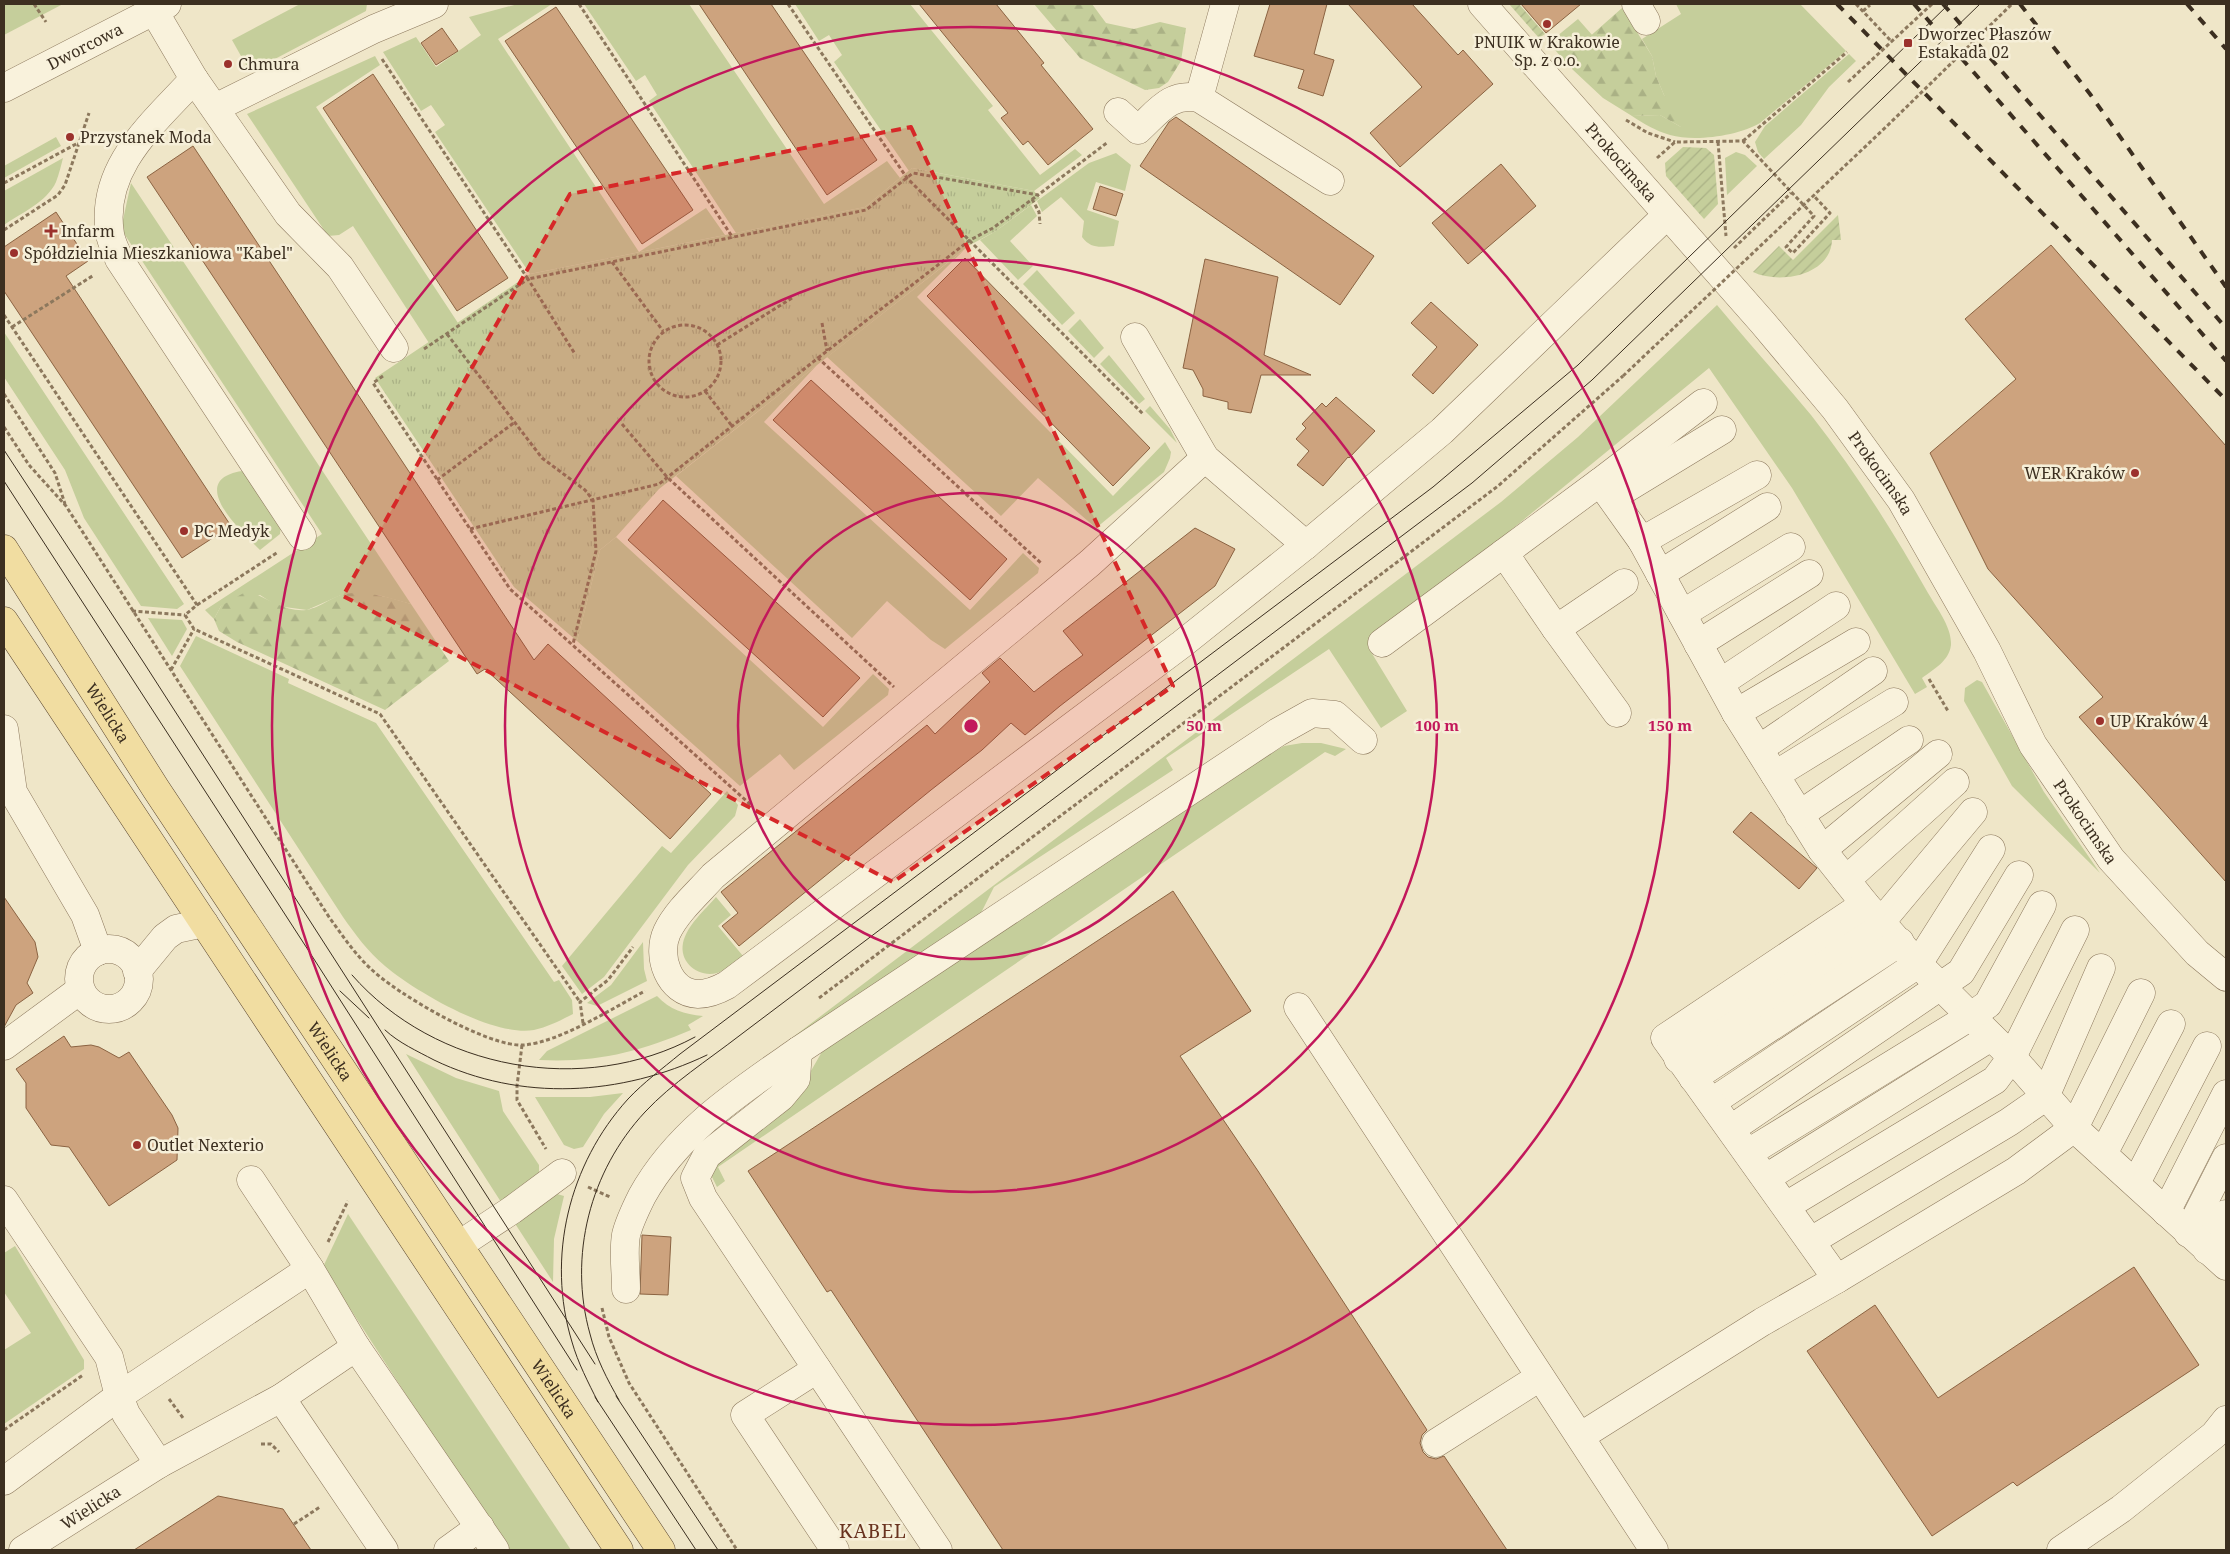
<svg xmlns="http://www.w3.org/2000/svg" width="2230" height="1554" font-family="'Noto Serif',serif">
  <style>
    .grass { fill: #c5ce9b }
    .forest { fill: url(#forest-firs) }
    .park { fill: url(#park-tufts) }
    .garden { fill: url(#garden-furrows) }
    .building { fill: #cda37e; stroke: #8b6342 }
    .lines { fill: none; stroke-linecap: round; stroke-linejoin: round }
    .minor-casing { stroke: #8c785d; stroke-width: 29 }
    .major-casing { stroke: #5a4630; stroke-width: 29 }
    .path { stroke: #8c785d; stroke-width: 3; stroke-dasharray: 4 2.5; stroke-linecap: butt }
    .minor { stroke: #f9f2dc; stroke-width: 28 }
    .major { stroke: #f1dda1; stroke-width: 28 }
    .tram { stroke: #3c2f20; stroke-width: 1 }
    .rail { stroke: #3c2f20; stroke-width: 4; stroke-dasharray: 9 9; stroke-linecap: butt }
    .path-bridge { stroke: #8c785d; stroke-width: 3; stroke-dasharray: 4 2.5; stroke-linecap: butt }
    .marked { fill: #d62828; fill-opacity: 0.2; stroke: #d62828; stroke-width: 4; stroke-dasharray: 10 6; stroke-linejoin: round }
    .ring { fill: none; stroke: #c2185b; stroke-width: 2.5 }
    .poi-dot { fill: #9b312c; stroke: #f6efd8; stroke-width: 2 }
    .labels { text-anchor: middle; stroke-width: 5; stroke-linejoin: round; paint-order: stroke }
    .poi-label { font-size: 16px; fill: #3c2f20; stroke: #f6efd8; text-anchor: start }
    .street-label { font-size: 16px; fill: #3c2f20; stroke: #f6efd8 }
    .quarter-label { font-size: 19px; letter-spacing: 1px; fill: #69331f; stroke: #f6efd8 }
    .centre { fill: #c2185b; stroke: #f6efd8; stroke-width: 2.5 }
    .ring-label { font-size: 15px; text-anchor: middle; font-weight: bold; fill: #c2185b; stroke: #f6efd8; stroke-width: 5; stroke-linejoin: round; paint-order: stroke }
  </style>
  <defs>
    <pattern id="forest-firs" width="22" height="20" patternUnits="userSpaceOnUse" patternTransform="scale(1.25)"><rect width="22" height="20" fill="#c5ce9b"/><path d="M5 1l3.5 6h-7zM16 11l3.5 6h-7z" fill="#aab185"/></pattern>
    <pattern id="park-tufts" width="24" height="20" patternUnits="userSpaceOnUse" patternTransform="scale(1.25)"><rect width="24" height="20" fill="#c5ce9b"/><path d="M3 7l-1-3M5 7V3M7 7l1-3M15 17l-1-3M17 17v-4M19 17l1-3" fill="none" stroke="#aab185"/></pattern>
    <pattern id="garden-furrows" width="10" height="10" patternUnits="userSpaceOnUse" patternTransform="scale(1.25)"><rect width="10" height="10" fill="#c5ce9b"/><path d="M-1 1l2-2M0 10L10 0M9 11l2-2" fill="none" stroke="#aab185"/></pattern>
  </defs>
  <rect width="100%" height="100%" fill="#efe6c8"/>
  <g class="grass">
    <polygon points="4,4 63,4 4,35"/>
    <polygon points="300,4 367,4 366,11 250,72 232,40"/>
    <polygon points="518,4 552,4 498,39 639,252 706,208 725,235 530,274 435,132 445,125 431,105 421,111 383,52 416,37 436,67 481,35 469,17"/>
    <polygon points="584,4 689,4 824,204 887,161 900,178 865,207 736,233 649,101 657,95 645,75 636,81"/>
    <polygon points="795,4 910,4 993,106 988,110 1040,175 1075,149 1082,155 1034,191 912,168 909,171 834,62 842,55 829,35 819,41"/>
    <path d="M1676,4h124l46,47 -86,72c-22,13 -65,19 -90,12 -14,-4 -26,-11 -38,-19l28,-1 21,12 -17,-32 -8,-19 -4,-20 -10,-17 39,-25z"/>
    <polygon points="1578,19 1593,36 1569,55 1571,69 1551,45 1551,41"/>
    <polygon points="1849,54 1856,61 1829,87 1801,125 1764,159 1758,152 1755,142 1765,126"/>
    <polygon points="375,56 380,65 316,107 458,323 429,343 353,226 339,235 328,236 247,114"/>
    <polygon points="56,137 61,146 4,178 4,166"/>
    <polygon points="1736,152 1745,155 1757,166 1727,195 1725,158"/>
    <path d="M1116,153l15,12 -6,26 -29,-9 -9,28 32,11 -5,25c-14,1 -23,3 -32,-9l2,-16 -23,-24 -19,15 -5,-11 52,-38z"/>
    <path d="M63,158c-2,8 -4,16 -7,24 -9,20 -35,31 -52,43v-34z"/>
    <polygon points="131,183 411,604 378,595 341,595 307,610 277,606 260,595 221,606 214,619 205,610 322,534 121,229"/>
    <polygon points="1031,205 1037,216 1010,241 1033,266 1018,280 980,240 996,231"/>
    <polygon points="964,250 917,297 1113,496 1165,442 1171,452 1170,458 1164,472 1096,528 1038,478 1001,516 827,357"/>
    <polygon points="1037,270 1075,313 1062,325 1023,284"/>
    <path d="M1717,305c31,37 63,73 94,110 44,56 82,116 117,178 8,14 24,34 23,52 -2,16 -17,24 -29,33l5,9 -12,7 -123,-206 -83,-120 -341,279 39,64 -26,17 -52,-79 -163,109 7,12 -179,117 -14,28 -220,147 741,-560 77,-65z"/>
    <polygon points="1080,319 1104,348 1094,358 1068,331"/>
    <polygon points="4,332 184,604 177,609 141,606 84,518 65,470 4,377"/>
    <polygon points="1109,355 1145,399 1139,404 1100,364"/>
    <polygon points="817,365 764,422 970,610 1023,553 1039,568 1038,573 945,649 931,640 887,601 852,638 676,476"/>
    <polygon points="1150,406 1170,429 1177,443 1145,411"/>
    <path d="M242,471l9,4 30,50 -1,9 -20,16c-19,-19 -75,-70 -18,-79z"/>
    <polygon points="616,537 823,727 873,674 889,689 888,695 794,770 780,754 740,786 577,641 600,550"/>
    <polygon points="148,618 182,620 187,629 172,656"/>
    <path d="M196,636l93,43 -1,4 88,40 178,259 5,-2 13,20 1,14c-12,6 -25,13 -39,16 -41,7 -118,-38 -149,-64 -17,-14 -30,-32 -42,-49l-163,-251z"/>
    <polygon points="1977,680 1982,682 2044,792 2100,873 2012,786 1964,701 1965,688"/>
    <polygon points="1302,743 1321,743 1346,749 1335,756 1325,752 718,1167 725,1181 717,1187 711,1175 712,1163 804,1083 823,1050 1268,755 1284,746"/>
    <polygon points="727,791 738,805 735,816 688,865 604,977 582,994 562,966 662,846 671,853"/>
    <path d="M716,897l15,18 -13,11 25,30c-8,6 -16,14 -26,17 -18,5 -38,-10 -34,-30 4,-18 22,-33 33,-46z"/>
    <polygon points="643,942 644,969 647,981 597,1006 587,1003 611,985"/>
    <path d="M657,996c13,14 27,18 46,20l-15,9 3,5c-52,22 -95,33 -152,30l8,-9z"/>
    <polygon points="406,1054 456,1078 499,1091 503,1111 539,1165 539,1174 501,1202"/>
    <polygon points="623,1093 604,1114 583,1147 574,1149 564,1145 535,1097 590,1097"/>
    <polygon points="557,1194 564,1196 554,1239 553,1282 514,1222"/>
    <polygon points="348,1214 571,1550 507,1550 323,1267"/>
    <polygon points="15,1246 84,1360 84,1369 4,1424 4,1350 31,1333 4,1292 4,1253"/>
  </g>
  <g class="forest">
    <polygon points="1034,4 1092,4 1106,23 1134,29 1160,22 1186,28 1181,61 1168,82 1159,88 1145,90 1080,58"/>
    <polygon points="1622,8 1652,56 1656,76 1664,95 1687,119 1681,127 1660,115 1632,116 1603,98 1572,69 1569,55"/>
    <path d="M247,591c20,6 36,21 59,19 10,-1 22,-10 32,-14 19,-8 54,2 73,8l38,57 -64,49 -148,-68 -18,-11 -5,-12 7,-13z"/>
  </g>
  <polygon class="park" points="912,168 1034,191 1040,198 996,231 970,245 659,489 616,537 600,550 577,641 514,587 375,378 530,274 865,207"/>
  <g class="garden">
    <polygon points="1509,4 1519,4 1545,34 1539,38"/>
    <polygon points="1683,147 1706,148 1714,155 1718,204 1704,219 1666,176 1665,163"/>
    <path d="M1838,215l3,25h-9c-1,35 -52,45 -79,32l26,-26 14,14z"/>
  </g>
  <g class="building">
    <polygon points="699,4 771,4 877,160 827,195"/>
    <polygon points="919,4 996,4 1044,63 1041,65 1093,129 1048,165 1028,141 1023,145 1001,118 1008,113"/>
    <polygon points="1270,4 1327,4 1314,54 1334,60 1323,96 1298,88 1304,70 1254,56"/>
    <polygon points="1348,4 1412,4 1458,55 1463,50 1493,84 1400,167 1370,133 1422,87"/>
    <polygon points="1521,4 1581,4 1546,33"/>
    <polygon points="556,7 693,210 642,244 505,41"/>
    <polygon points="442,28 458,51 436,65 421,43"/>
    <polygon points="373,74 508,278 457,311 323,108"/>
    <polygon points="1176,117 1374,256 1340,305 1140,166 1169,122"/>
    <polygon points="193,146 534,660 548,644 711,794 670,839 485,669 477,674 147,177"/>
    <polygon points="1501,164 1536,206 1468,264 1432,223"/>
    <polygon points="1100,186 1123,194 1116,216 1093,209"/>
    <polygon points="56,212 88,261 66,276 231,526 182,558 4,291 4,247"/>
    <polygon points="2051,245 2226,446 2226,882 2079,717 2103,697 1988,569 1930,453 2016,379 1965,319"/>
    <polygon points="965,258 1150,448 1113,486 927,296"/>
    <polygon points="1205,259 1278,277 1264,355 1311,375 1261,375 1251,413 1228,409 1228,402 1203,396 1203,389 1193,370 1183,368"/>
    <polygon points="1431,302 1478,345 1433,394 1412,375 1437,347 1411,323"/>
    <polygon points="811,380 1007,559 970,600 773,420"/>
    <polygon points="1336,397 1375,431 1349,458 1348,457 1323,486 1297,465 1309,451 1296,439 1306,428 1302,424 1322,403 1326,407"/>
    <polygon points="663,500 860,678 823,717 628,540"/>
    <polygon points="1195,528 1235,549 1215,586 1060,706 1025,735 1011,723 982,750 931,790 739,946 722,926 738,913 721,892 927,725 935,734 990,682 982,673 1000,658 1034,692 1061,671 1083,655 1063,631"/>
    <polygon points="1751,812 1817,868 1799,889 1733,832"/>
    <polygon points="1173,891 1251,1011 1180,1056 1258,1171 1427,1430 1422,1435 1420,1443 1423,1452 1428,1457 1436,1459 1444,1456 1507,1550 1003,1550 831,1290 827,1292 748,1171"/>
    <polygon points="4,897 35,942 38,957 27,983 33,993 16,1005 4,1027"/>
    <polygon points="64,1036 71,1047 91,1045 99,1047 119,1058 129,1052 172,1115 178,1128 177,1160 109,1206 69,1147 51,1145 26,1108 26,1083 16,1069"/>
    <polygon points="642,1235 671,1237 668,1295 640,1294"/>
    <polygon points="2134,1267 2199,1365 2017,1486 2013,1482 1932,1536 1807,1351 1875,1305 1938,1398"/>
    <polygon points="218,1496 283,1509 311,1550 134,1550"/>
  </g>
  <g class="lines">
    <g class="minor-casing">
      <g id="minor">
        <path id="s1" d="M1482,4l281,319 72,86 66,91 86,151 46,94 78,114 86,94 29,24"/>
        <polyline points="1636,4 1646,21"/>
        <polyline points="154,11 194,79 288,214 340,267 394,348"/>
        <path d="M194,79c-40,44 -95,88 -84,155 1,8 6,17 9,25l183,277"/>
        <path id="s2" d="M4,88l163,-84"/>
        <polyline points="1199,98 1225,4"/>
        <polyline points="215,108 374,29 434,4"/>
        <path d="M1118,112l20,18c20,-18 32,-38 61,-32l131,83"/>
        <polyline points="1135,337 1205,458 1306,545"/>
        <path d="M1205,458l-115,105 -377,313c-15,17 -36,35 -46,56 -11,24 2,61 31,62 11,0 20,-4 29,-9l455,-341 124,-99 136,-114 225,-216"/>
        <polyline points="1600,482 1703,403"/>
        <polyline points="1612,497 1722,430"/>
        <polyline points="1642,541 1757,475"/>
        <polyline points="1660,574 1767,507"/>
        <polyline points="1682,614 1791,547"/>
        <polyline points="1556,629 1624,583"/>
        <polyline points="1382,643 1504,553"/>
        <polyline points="1698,644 1809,574"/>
        <polyline points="1720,683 1836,606"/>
        <polyline points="1617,713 1556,629 1504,553 1600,482 1642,541 1736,713 1822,850 1865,904 1918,964 2012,1057 2074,1128 2141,993"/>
        <polyline points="1736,713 1856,642"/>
        <polyline points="4,729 13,792 85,915 98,951"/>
        <polyline points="1759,749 1873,671"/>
        <polyline points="1775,775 1894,702"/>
        <polyline points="1799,815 1909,740"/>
        <polyline points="1822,850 1938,754"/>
        <polyline points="1846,880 1955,782"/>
        <circle cx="109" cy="979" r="30"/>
        <polyline points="137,971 165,937 176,929 204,923"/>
        <polyline points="1298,1007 1654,1550"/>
        <polyline points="4,1046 80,990"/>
        <polyline points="798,1051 796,1079 781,1097 707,1155 695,1178 703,1198 938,1550"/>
        <polyline points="1678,1059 1881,922 1973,812"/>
        <polyline points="1693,1078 1900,942"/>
        <polyline points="1712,1102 1918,964 1991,849"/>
        <polyline points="1731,1129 1961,972 2019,875"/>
        <polyline points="1748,1153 1971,1016 1988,1004 2042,905"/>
        <polyline points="2103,1154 2171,1024"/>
        <polyline points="1766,1178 1991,1037"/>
        <polyline points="251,1180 310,1269 356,1347"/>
        <polyline points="2136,1183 2207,1046"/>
        <polyline points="4,1200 109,1357 119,1396 126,1414 159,1464"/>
        <polyline points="1786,1206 1995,1080 2012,1057 2075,930"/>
        <polyline points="2166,1212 2226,1094"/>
        <polyline points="2188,1233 2226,1158"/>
        <polyline points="1811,1241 2009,1122 2045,1097 2101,968"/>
        <polyline points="459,1245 512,1210 562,1173"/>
        <polyline points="2207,1250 2226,1214"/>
        <polyline points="1837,1279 1665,1038 1865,904"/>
        <path d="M626,1289c0,-18 -3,-37 0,-54 3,-13 10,-27 16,-39 36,-65 97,-104 156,-145l480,-319 34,-19 23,2 28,25"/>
        <polyline points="817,1369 745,1415 835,1550"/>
        <polyline points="281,1398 384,1550"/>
        <polyline points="1581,1436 1762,1322 1837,1279 2016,1171 2074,1128 2226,1266"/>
        <polyline points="1436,1443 1540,1377"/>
        <polyline points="4,1481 119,1396 310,1269"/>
        <path id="s3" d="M23,1550l136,-86 122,-66 75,-51 139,203"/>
        <polyline points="448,1550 480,1527"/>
        <polyline points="2061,1550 2121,1509 2214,1435 2226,1420"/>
      </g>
    </g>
    <g class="major-casing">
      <g id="major">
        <path id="s4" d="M4,549l152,240 505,761"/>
        <polyline points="4,621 619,1550"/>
      </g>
    </g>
    <g class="path">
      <polyline points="34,4 46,22"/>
      <polyline points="579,4 733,238"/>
      <polyline points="788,4 907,178 1143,414"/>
      <polyline points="1863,11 1870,5"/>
      <polyline points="382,59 528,279 866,210 913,173 1038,195 1108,142"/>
      <polyline points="1626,120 1648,133 1675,142"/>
      <polyline points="1743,141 1847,52"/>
      <polyline points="1718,142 1726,236"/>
      <polyline points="1657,158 1675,142 1743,141 1814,216 1786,247 1793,253 1830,213 1813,195"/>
      <polyline points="4,183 78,143"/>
      <polyline points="1032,199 1039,212 1040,224"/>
      <polyline points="4,230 58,195 65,185 89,113"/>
      <polyline points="1734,248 1791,193"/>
      <polyline points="612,262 663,331"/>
      <polyline points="4,315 197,605 185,615 194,629 380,714 580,1002"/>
      <polyline points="822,323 827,351"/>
      <circle cx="685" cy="361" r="36"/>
      <polyline points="12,327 94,275"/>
      <polyline points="447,334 542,458 585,490 593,500 596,551 573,644"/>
      <polyline points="717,345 792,298"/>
      <polyline points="424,349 528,279 575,354"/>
      <polyline points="818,358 970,240 993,228 1038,195"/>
      <polyline points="383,376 373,383 510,589 751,805"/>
      <polyline points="705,391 732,426"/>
      <polyline points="4,394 55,473 65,504"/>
      <polyline points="622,424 667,477 894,687"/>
      <path d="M4,427l25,38 37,41 263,411c13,18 25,36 41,51 25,25 119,80 154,77 36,-3 89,-37 121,-54"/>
      <polyline points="437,480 515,422"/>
      <polyline points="470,529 659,484 818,358 1042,564"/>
      <polyline points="197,605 278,552"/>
      <polyline points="132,611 185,615"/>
      <polyline points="171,670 194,629"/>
      <polyline points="1929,679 1948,711"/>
      <polyline points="819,998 1498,486 1623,376"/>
      <polyline points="583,1023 580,1002 608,980 633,947"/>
      <polyline points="522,1045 517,1086 517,1100 546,1149"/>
      <polyline points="588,1187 610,1197"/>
      <polyline points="328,1242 348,1201"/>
      <polyline points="602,1308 609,1337 629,1383 737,1550"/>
      <polyline points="169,1399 183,1418"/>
      <polyline points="4,1430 83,1375"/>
      <polyline points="261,1444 271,1444 279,1452"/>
      <polyline points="294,1524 320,1507"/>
    </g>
    <use href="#minor" class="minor"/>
    <use href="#major" class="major"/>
    <g class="tram">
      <polyline points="4,450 144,663 595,1364"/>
      <polyline points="4,481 312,956 577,1370"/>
      <path d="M352,975c83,95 232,122 343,62"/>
      <polyline points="340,991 369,1018"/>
      <path d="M385,1030c14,13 32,21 49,30 87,42 187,36 273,-5"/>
      <polyline points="616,1396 718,1550"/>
      <polyline points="595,1397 696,1550"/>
      <path d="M619,1400c-12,-21 -23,-42 -29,-66 -22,-78 0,-163 55,-222 27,-29 63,-52 94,-76l733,-553 120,-103 388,-376"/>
      <path d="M598,1402c-10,-20 -20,-39 -26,-60 -26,-85 -3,-178 56,-243 16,-17 34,-30 52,-45l753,-567 145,-122 371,-361"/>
    </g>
    <g class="rail">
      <polyline points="1837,4 2226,400"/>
      <polyline points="1914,4 2226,361"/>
      <polyline points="1943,4 2226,328"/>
      <polyline points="2020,4 2090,94 2226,287"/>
      <polyline points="2187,4 2226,49"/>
    </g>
    <g class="path-bridge">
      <polyline points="1856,4 1892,42"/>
      <polyline points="1848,82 1932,4"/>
      <polyline points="1623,376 1887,126 2012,4"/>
    </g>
  </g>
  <path class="marked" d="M911,127l262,559 -280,196 -550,-286 227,-402z"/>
  <g class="ring">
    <circle cx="971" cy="726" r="233"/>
    <circle cx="971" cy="726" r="466"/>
    <circle cx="971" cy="726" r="699"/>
  </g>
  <g class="poi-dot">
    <circle cx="1547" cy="24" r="5"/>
    <rect x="1903" y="38" width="10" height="10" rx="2.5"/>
    <circle cx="228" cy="64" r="5"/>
    <circle cx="70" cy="137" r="5"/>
    <path d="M48.5 223.5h5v5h5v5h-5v5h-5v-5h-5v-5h5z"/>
    <circle cx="14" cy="253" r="5"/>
    <circle cx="2135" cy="473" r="5"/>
    <circle cx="184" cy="531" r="5"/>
    <circle cx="2100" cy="721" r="5"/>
    <circle cx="137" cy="1145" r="5"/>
  </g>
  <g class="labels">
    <g class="poi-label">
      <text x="1918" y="40">Dworzec Płaszów<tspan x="1918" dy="18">Estakada 02</tspan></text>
      <text x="1547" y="48" text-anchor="middle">PNUIK w Krakowie<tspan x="1547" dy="18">Sp. z o.o.</tspan></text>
      <text x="238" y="70">Chmura</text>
      <text x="80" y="143">Przystanek Moda</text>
      <text x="61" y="237">Infarm</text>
      <text x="24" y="259">Spółdzielnia Mieszkaniowa "Kabel"</text>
      <text x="2125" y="479" text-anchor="end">WER Kraków</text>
      <text x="194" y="537">PC Medyk</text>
      <text x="2110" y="727">UP Kraków 4</text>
      <text x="147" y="1151">Outlet Nexterio</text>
    </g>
    <g class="street-label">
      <text dy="6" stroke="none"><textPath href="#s2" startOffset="91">Dworcowa</textPath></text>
      <text dy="6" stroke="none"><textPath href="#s1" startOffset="211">Prokocimska</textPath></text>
      <text dy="6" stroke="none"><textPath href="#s1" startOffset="616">Prokocimska</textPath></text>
      <text dy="6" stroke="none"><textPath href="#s4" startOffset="194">Wielicka</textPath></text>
      <text dy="6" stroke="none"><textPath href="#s1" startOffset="1021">Prokocimska</textPath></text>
      <text dy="6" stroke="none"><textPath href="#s4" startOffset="599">Wielicka</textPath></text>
      <text dy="6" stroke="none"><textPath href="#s4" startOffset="1004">Wielicka</textPath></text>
      <text dy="6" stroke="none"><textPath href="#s3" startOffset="80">Wielicka</textPath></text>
    </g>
    <g class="quarter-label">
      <text x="873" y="1538">KABEL</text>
    </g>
  </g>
  <circle cx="971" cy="726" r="8" class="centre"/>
  <g class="ring-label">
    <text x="1204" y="731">50 m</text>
    <text x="1437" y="731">100 m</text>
    <text x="1670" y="731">150 m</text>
  </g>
  <rect width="2230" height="1554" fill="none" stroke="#3c2f20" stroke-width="10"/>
</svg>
